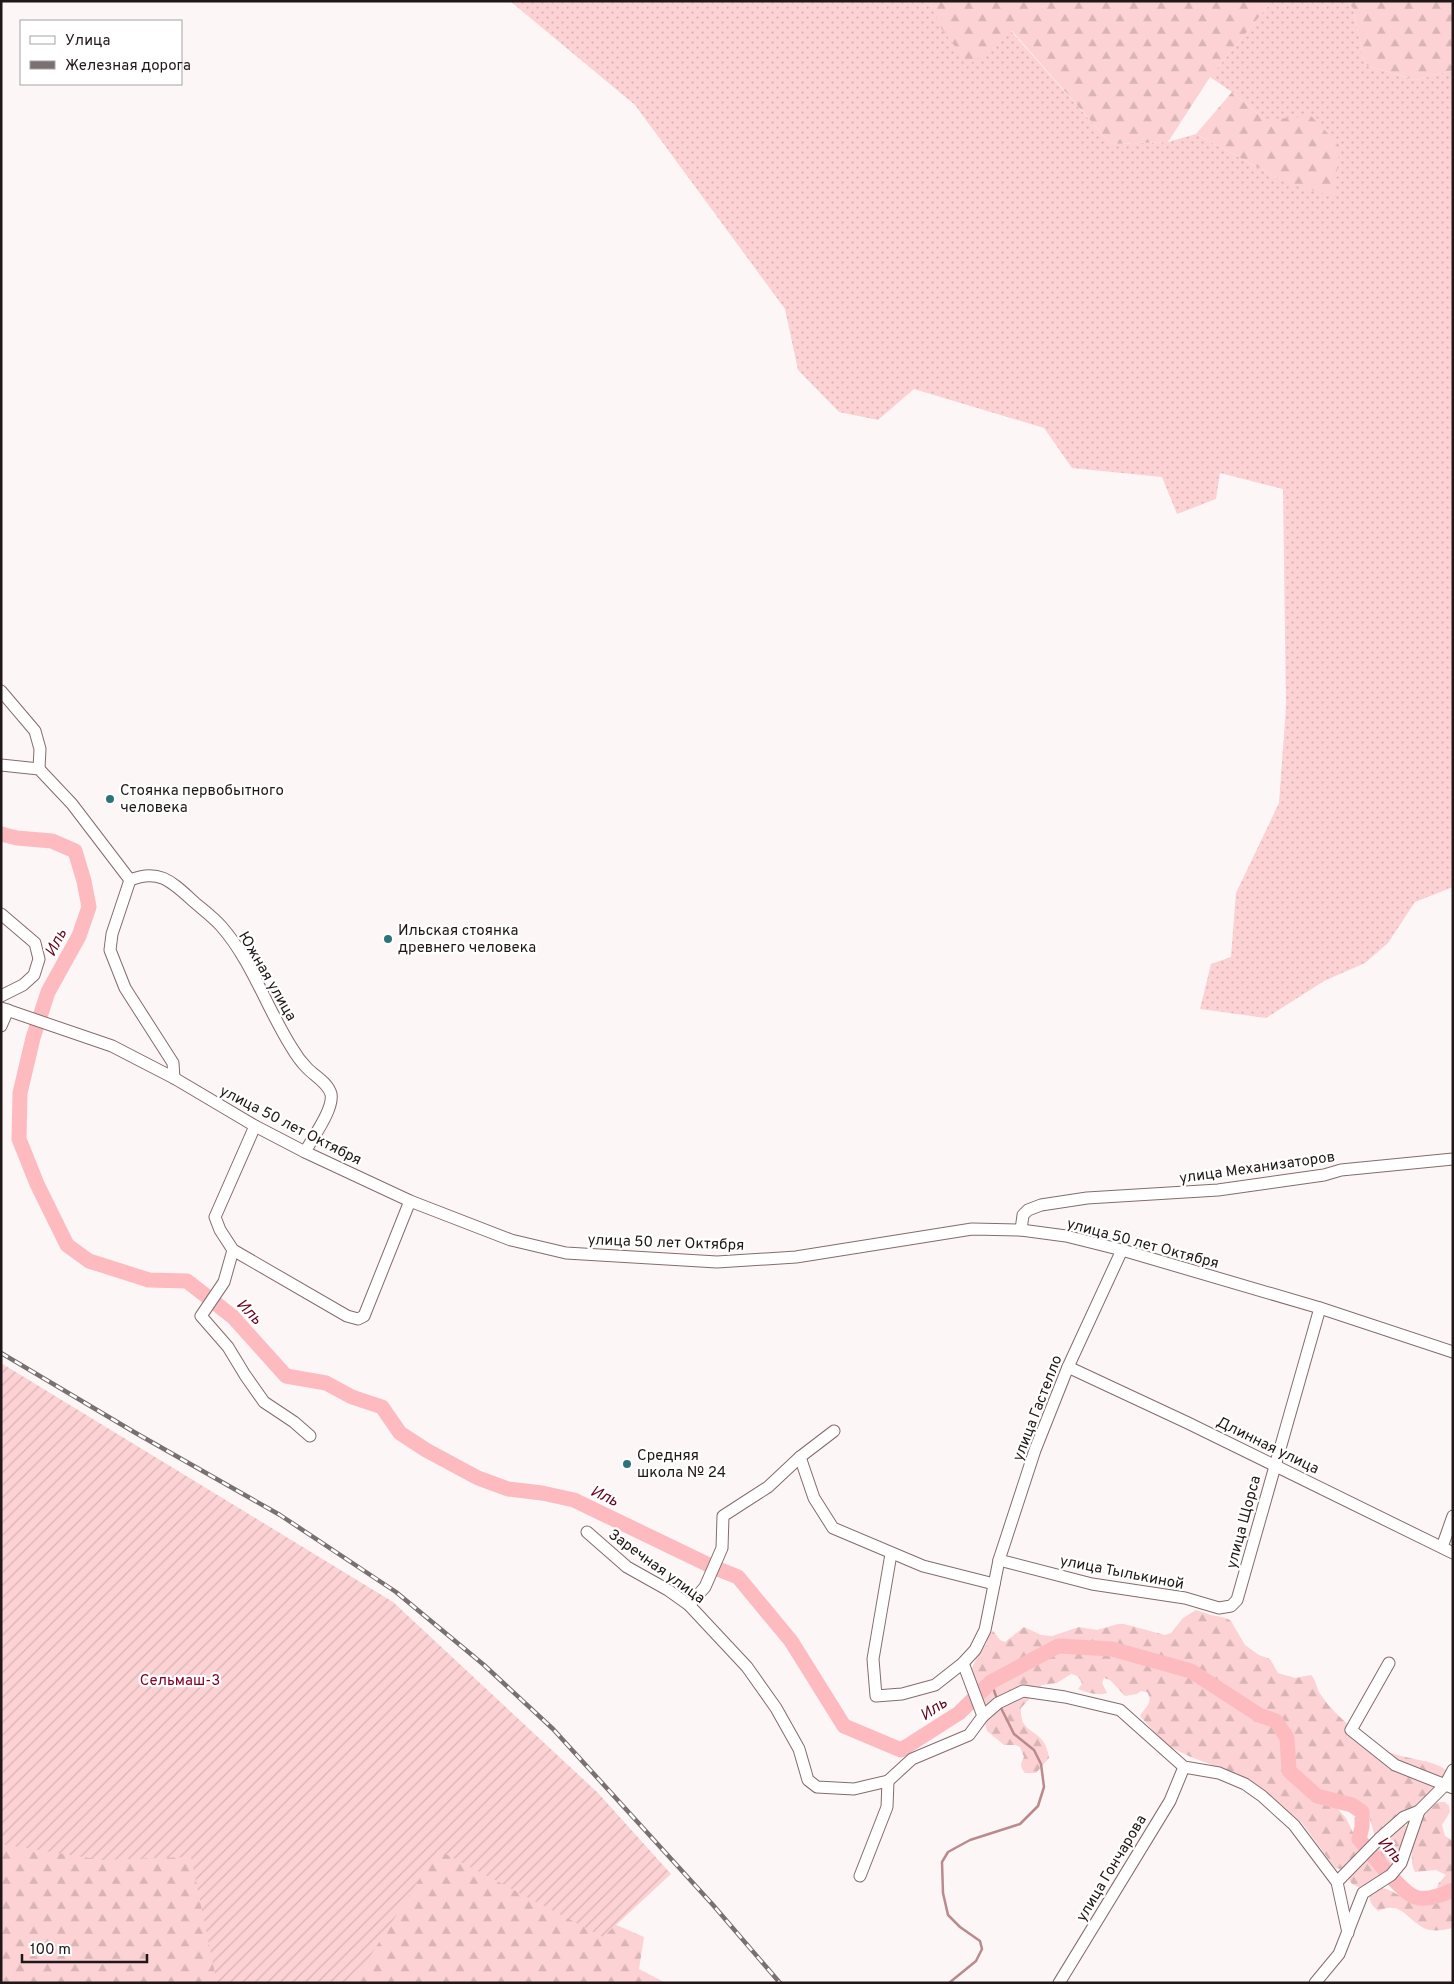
<svg xmlns="http://www.w3.org/2000/svg" width="1454" height="1984" font-family="Overpass,sans-serif">
  <style>
    .grass { fill: url(#grass-dots) }
    .forest { fill: url(#forest-firs) }
    .garden { fill: url(#garden-furrows) }
    .lines { fill: none; stroke-linecap: round; stroke-linejoin: round }
    .stream { stroke: #bb8a8d; stroke-width: 2.5 }
    .river { stroke: #fdbbbf; stroke-width: 15 }
    .minor-casing { stroke: #846c6d; stroke-width: 13 }
    .minor { stroke: #fff; stroke-width: 11 }
    .rail-casing { stroke: #797171; stroke-width: 4.5 }
    .rail { stroke: #fff; stroke-width: 2.5; stroke-dasharray: 8; stroke-linecap: butt }
    .poi-dot { fill: #2b747b; stroke: #fff; stroke-width: 2 }
    .labels { text-anchor: middle; stroke-width: 4.5; stroke-linejoin: round; paint-order: stroke }
    .poi-label { font-size: 15px; fill: #201718; stroke: #fff; text-anchor: start }
    .street-label { font-size: 15px; fill: #201718; stroke: #fff }
    .park-label { font-size: 15px; fill: #860029; stroke: #fff }
    .water-label { font-size: 16px; font-style: italic; fill: #66041f; stroke: #fff }
  </style>
  <defs>
    <pattern id="grass-dots" width="8" height="8" patternUnits="userSpaceOnUse" patternTransform="scale(1.25)"><rect width="8" height="8" fill="#fcd2d4"/><path d="M2 2h.1M6 6h.1" fill="none" stroke="#d8b4b5" stroke-width="1.8" stroke-linecap="round"/></pattern>
    <pattern id="forest-firs" width="22" height="20" patternUnits="userSpaceOnUse" patternTransform="scale(1.25)"><rect width="22" height="20" fill="#fcd2d4"/><path d="M5 1l3.5 6h-7zM16 11l3.5 6h-7z" fill="#d8b4b5"/></pattern>
    <pattern id="garden-furrows" width="10" height="10" patternUnits="userSpaceOnUse" patternTransform="scale(1.25)"><rect width="10" height="10" fill="#fcd2d4"/><path d="M-1 1l2-2M0 10L10 0M9 11l2-2" fill="none" stroke="#d8b4b5"/></pattern>
  </defs>
  <rect width="100%" height="100%" fill="#fcf6f6"/>
  <polygon class="grass" points="510,1 930,1 942,28 1011,31 1111,144 1168,142 1196,134 1285,182 1265,120 1232,92 1210,77 1272,1 1345,1 1353,8 1365,65 1415,80 1453,70 1453,887 1415,902 1388,943 1365,963 1324,981 1266,1018 1200,1009 1211,964 1231,957 1236,893 1279,803 1286,707 1283,489 1220,473 1216,499 1177,514 1162,477 1072,468 1044,428 914,389 878,420 839,412 798,370 785,309 635,105"/>
  <g class="forest">
    <polygon points="930,1 1272,1 1210,77 1168,142 1111,144 1012,31 969,65 941,28"/>
    <polygon points="1345,1 1453,1 1453,70 1415,80 1365,65 1353,8"/>
    <polygon points="1232,92 1265,120 1311,116 1339,145 1335,197 1285,182 1196,134"/>
    <path d="M1196,1610l15,5 15,3 5,3 14,24 14,10 11,4 8,14 17,5 16,-3c6,6 5,14 10,20 16,24 40,40 64,55 16,10 51,8 64,23l-29,34 -45,30 -6,-21 -24,-19 -11,8 12,13 16,33 -21,18 -6,-1 -33,-45 -53,-44 -58,-22 -25,-12 -26,-29c5,-9 14,-13 7,-24l-6,-1 -4,3 -12,2 -15,-16 -6,-2 -2,5 5,10c-9,3 -19,0 -29,-4l4,-5c-2,-6 -4,-9 -11,-10l-14,9 -15,2 -21,23c-2,30 24,17 28,50l-13,15h-11c-5,-6 -5,-9 -1,-16l-4,-10 -5,-2h-11l-17,-14 -16,-60 7,-17 8,-9 3,-11 4,-3 7,9 5,2 19,-15 17,8 11,1 27,-9 18,3 21,-6h6l41,11 6,-2 12,-15z"/>
    <polygon points="1,1765 270,1775 644,1937 639,1969 666,1983 1,1983"/>
    <path d="M1439,1802h6l4,4 1,6 -8,13 3,11 8,5v87c-10,2 -22,5 -31,-1 -17,-10 -21,-26 -44,-16 -6,-6 -10,-10 -8,-19l10,-5c20,5 37,25 56,8l2,-11 8,-9 -10,-5 -21,2c-10,-18 5,-62 24,-70z"/>
    <polygon points="1403,1823 1407,1827 1401,1855 1380,1878 1362,1889 1352,1884 1347,1876"/>
  </g>
  <polygon class="garden" points="1,1363 393,1602 598,1793 671,1874 603,1937 438,1850 353,1983 217,1983 191,1857 102,1860 1,1844"/>
  <g class="lines">
    <g class="stream">
      <polyline points="991,1682 997,1699"/>
      <polyline points="949,1983 976,1961 982,1949 980,1941 960,1927 948,1915 943,1893 942,1862 948,1852 970,1840 1020,1824 1038,1806 1044,1787 1041,1764 1034,1750 1014,1734 1000,1706"/>
    </g>
    <path class="river" d="M1,834l16,4 35,3 23,10 9,30 5,26 -10,29 -31,56 -15,46 -13,55 -1,46 18,45 30,61 22,16 60,19 38,1 46,36 53,59 40,7 26,14 30,10 18,26 26,17 52,28 30,11 34,4 32,7 139,67 25,10 53,64 53,85 57,24 58,-37 32,-31 67,-36 54,3 79,22 68,44 17,6 11,17 2,33 28,25 35,9 10,7v15l-3,12c11,13 42,53 56,58 12,4 27,-2 38,-7"/>
    <g class="minor-casing">
      <g id="minor">
        <polyline points="1,691 35,731 40,749 39,769"/>
        <polyline points="1,765 39,769 72,804 130,880"/>
        <path d="M130,880c29,-12 42,2 63,21 9,8 20,16 28,25 31,35 46,83 71,122 4,7 10,15 16,21 7,7 20,14 23,25 3,15 -18,43 -26,58"/>
        <polyline points="130,880 112,934 110,950 125,988 173,1063 174,1078"/>
        <polyline points="1,914 35,943 39,959 34,975 23,985 1,996"/>
        <polyline points="1,1008 112,1046 174,1078 255,1126 305,1152 410,1201 511,1240 566,1253 717,1262 796,1257 972,1229 1021,1230 1066,1236 1122,1250 1320,1308 1453,1352"/>
        <polyline points="1,1026 8,1010"/>
        <polyline points="255,1126 215,1217 220,1230 233,1250 347,1316 358,1319 364,1316 410,1201"/>
        <polyline points="1021,1230 1023,1215 1028,1210 1041,1205 1087,1198 1218,1190 1324,1175 1341,1170 1453,1159"/>
        <polyline points="233,1250 224,1282 201,1316 228,1347 245,1375 264,1402 294,1422 310,1436"/>
        <polyline points="1068,1367 1188,1423 1453,1553"/>
        <polyline points="800,1457 814,1498 833,1528 923,1566 994,1584"/>
        <polyline points="587,1532 627,1567 668,1590 689,1605 747,1667 776,1708 799,1749 808,1780 817,1787 854,1789 888,1781 912,1759 969,1735 983,1716 998,1703 1023,1691 1065,1697 1120,1710 1184,1767 1219,1773 1245,1784 1262,1796 1294,1825 1337,1882 1348,1933"/>
        <polyline points="1442,1547 1453,1516"/>
        <polyline points="891,1554 873,1659 876,1696 902,1694 935,1685 963,1663 975,1650 985,1630 999,1560 1035,1450 1068,1367 1122,1250"/>
        <polyline points="999,1560 1092,1584 1185,1598 1219,1608 1231,1606 1237,1600 1320,1308"/>
        <polyline points="689,1605 705,1587 722,1548 723,1516 768,1487 800,1457 834,1431"/>
        <polyline points="963,1663 983,1716"/>
        <polyline points="1389,1663 1351,1730 1395,1765 1453,1788"/>
        <polyline points="860,1876 887,1807 888,1781"/>
        <polyline points="1337,1882 1379,1839 1404,1817 1419,1811 1445,1785 1453,1770"/>
        <polyline points="1059,1983 1170,1801 1184,1767"/>
        <polyline points="1315,1983 1339,1954 1363,1893 1391,1875 1401,1863 1419,1811"/>
      </g>
    </g>
    <use href="#minor" class="minor"/>
    <g class="rail-casing">
      <polyline id="rail" points="1,1353 134,1432 280,1515 396,1592 484,1665 553,1729 713,1905 780,1983"/>
    </g>
    <use href="#rail" class="rail"/>
  </g>
  <g class="poi-dot">
    <circle cx="110" cy="799" r="5"/>
    <circle cx="388" cy="939" r="5"/>
    <circle cx="627" cy="1464" r="5"/>
  </g>
  <g class="labels">
    <g class="poi-label">
      <text x="120" y="795">Стоянка первобытного<tspan x="120" dy="17">человека</tspan></text>
      <text x="398" y="935">Ильская стоянка<tspan x="398" dy="17">древнего человека</tspan></text>
      <text x="637" y="1460">Средняя<tspan x="637" dy="17">школа № 24</tspan></text>
    </g>
    <g class="street-label">
      <text transform="translate(268 976) rotate(60)" y="5">Южная улица</text>
      <text transform="translate(291 1125) rotate(27)" y="5">улица 50 лет Октября</text>
      <text transform="translate(1257 1167) rotate(-8)" y="5">улица Механизаторов</text>
      <text transform="translate(666 1242) rotate(2)" y="5">улица 50 лет Октября</text>
      <text transform="translate(1143 1243) rotate(15)" y="5">улица 50 лет Октября</text>
      <text transform="translate(1037 1408) rotate(-69)" y="5">улица Гастелло</text>
      <text transform="translate(1268 1445) rotate(26)" y="5">Длинная улица</text>
      <text transform="translate(1243 1522) rotate(-75)" y="5">улица Щорса</text>
      <text transform="translate(657 1566) rotate(36)" y="5">Заречная улица</text>
      <text transform="translate(1122 1572) rotate(11)" y="5">улица Тылькиной</text>
      <text transform="translate(1111 1868) rotate(-59)" y="5">улица Гончарова</text>
    </g>
    <g class="park-label">
      <text x="180" y="1685">Сельмаш-3</text>
    </g>
    <g class="water-label">
      <text transform="translate(55 942) rotate(-63)" y="6">Иль</text>
      <text transform="translate(250 1311) rotate(45)" y="6">Иль</text>
      <text transform="translate(605 1495) rotate(25)" y="6">Иль</text>
      <text transform="translate(933 1708) rotate(-34)" y="6">Иль</text>
      <text transform="translate(1391 1849) rotate(48)" y="6">Иль</text>
    </g>
  </g>
  <rect width="1454" height="1984" fill="none" stroke="#201718" stroke-width="5"/>
  <rect x="20" y="20" width="162" height="65" fill="#ffffff" stroke="#a6a2a3"/>
  <rect x="30" y="36" width="25" height="8" fill="#ffffff" stroke="#a6a2a3"/>
  <text x="65" y="45" font-size="15" fill="#201718">Улица</text>
  <rect x="30" y="61" width="25" height="8" fill="#797171" stroke="#a6a2a3"/>
  <text x="65" y="70" font-size="15" fill="#201718">Железная дорога</text>
  <path d="M22 1954v8h125v-8" fill="none" stroke="#201718" stroke-width="2.5"/>
  <text x="30" y="1954" font-size="15" fill="#201718" stroke="#ffffff" stroke-width="4" paint-order="stroke">100 m</text>
</svg>
